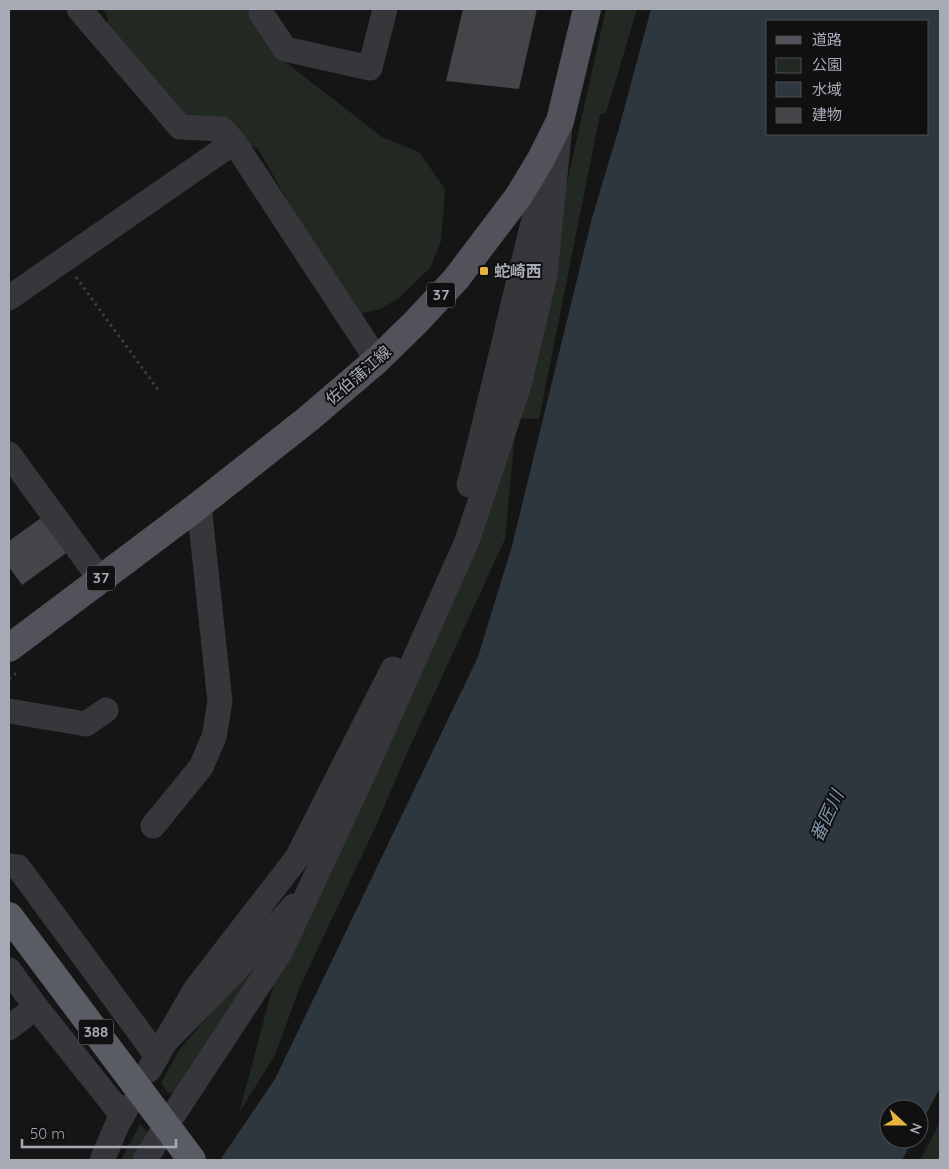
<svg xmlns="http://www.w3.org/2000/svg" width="949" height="1169" font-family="Quicksand,'Noto Sans JP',sans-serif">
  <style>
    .green { fill: #212922 }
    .water { fill: #2f373e; fill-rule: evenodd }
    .building { fill: #444549 }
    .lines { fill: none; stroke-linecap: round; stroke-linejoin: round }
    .path { stroke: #3c3d42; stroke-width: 3; stroke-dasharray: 2.5 4; stroke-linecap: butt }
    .minor { stroke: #36363b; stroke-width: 25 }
    .primary { stroke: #52535a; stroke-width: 28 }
    .trunk { stroke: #5a5c63; stroke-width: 28 }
    .poi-dot { fill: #e6b53d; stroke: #101011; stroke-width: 2 }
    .labels { text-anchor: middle; stroke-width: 4; stroke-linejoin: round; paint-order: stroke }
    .shield { fill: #101011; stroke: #7a7c84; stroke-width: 1 }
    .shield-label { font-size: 15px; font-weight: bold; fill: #a7abb6 }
    .poi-label { font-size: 16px; font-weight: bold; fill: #a7abb6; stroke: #101011; text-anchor: start }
    .street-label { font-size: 16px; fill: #a7abb6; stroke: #101011 }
    .water-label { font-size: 18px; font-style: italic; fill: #8097ae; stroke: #101011 }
  </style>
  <rect width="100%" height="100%" fill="#151516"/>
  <g class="green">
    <polygon points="103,9 248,9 288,64 382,137 419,152 445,189 441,241 430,268 400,297 381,309 358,314 346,302 258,149 244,142 215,144 200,136 111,37 107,16"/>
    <polygon points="606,9 637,9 606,113 600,114 539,419 518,418 556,232"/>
    <polygon points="515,435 505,539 403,762 376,826 301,984 275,1055 239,1113 277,971"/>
    <polygon points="281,931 183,1089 168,1093 161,1083 180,1049"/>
    <polygon points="940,1122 940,1160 920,1160"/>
    <polygon points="140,1124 151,1136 140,1160 121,1160"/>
  </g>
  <path class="water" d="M651,9h289v1079l-21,39v-18h-30v30h24l-11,21h-682l55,-81 203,-422 34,-111 80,-328 27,-90zM768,21h160v113h-160z"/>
  <g class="building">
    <polygon points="463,9 537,9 519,89 446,81"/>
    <polygon points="48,513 73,548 22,585 9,567 9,541"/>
  </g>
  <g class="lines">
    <g class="path">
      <polyline points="76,277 159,391"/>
      <polyline points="9,679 19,671"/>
    </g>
    <g class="minor">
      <polyline points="79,9 180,127 222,129 234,142 377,360"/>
      <polyline points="262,9 261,13 285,49 370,68 385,9"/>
      <polyline points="9,298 234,142"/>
      <polyline points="9,454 100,579"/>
      <path d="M469,485c25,-96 46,-193 71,-289"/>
      <polyline points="9,711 86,724 106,710"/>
      <polyline points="153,826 201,767 214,737 220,702 199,505"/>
      <polyline points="9,866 18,867 157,1056"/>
      <polyline points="9,970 36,1007 122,1115"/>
      <polyline points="9,1028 36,1007"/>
      <polyline points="165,1042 195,990 297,858 393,669"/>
      <polyline points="149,1070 165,1042 231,975 294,906"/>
      <polyline points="102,1160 118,1123 127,1107"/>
      <polyline points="145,1160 166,1126 281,951 367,766 467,541 519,385 545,275 560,126"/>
    </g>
    <polyline class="primary" points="9,648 194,509 308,419 377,360 416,322 456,279 518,197 541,159 560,121 587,9"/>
    <polyline class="trunk" points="9,916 192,1160"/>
  </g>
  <rect class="poi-dot" x="479" y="266" width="10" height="10" rx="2.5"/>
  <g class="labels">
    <g class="shield">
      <rect x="427" y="282.5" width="28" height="25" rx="4"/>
      <rect x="87" y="565.5" width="28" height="25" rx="4"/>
      <rect x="78.5" y="1019.5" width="35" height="25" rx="4"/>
    </g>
    <g class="shield-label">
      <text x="441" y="300">37</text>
      <text x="101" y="583">37</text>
      <text x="96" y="1037">388</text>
    </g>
    <g class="poi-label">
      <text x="494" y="277">蛇崎西</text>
    </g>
    <g class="street-label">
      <text transform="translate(358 375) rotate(-41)" y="6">佐伯蒲江線</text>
    </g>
    <g class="water-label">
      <text transform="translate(827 816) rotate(-65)" y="6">番匠川</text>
    </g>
  </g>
  <rect width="949" height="1169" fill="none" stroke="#a7abb6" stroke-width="20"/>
  <rect x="766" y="20" width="162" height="115" fill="#101011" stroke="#4c4e53"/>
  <rect x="776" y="36" width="25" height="8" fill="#52535a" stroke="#4c4e53"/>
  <text x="812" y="45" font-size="15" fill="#a7abb6">道路</text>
  <rect x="776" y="58" width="25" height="15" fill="#212922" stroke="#4c4e53"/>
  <text x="812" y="70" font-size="15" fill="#a7abb6">公園</text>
  <rect x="776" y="82" width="25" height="15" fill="#2f373e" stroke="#4c4e53"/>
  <text x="812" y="95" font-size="15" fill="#a7abb6">水域</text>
  <rect x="776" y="108" width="25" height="15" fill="#444549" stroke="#4c4e53"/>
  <text x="812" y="120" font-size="15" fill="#a7abb6">建物</text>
  <g transform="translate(904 1124) rotate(111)"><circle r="24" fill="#101011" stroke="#4c4e53"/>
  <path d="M0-4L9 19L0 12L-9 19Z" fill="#e6b53d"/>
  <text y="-8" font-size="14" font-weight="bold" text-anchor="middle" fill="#a7abb6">N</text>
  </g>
  <path d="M22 1139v8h154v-8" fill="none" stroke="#a7abb6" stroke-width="2.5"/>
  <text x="30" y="1139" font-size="15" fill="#a7abb6" stroke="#101011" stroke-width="4" paint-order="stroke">50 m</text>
</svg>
